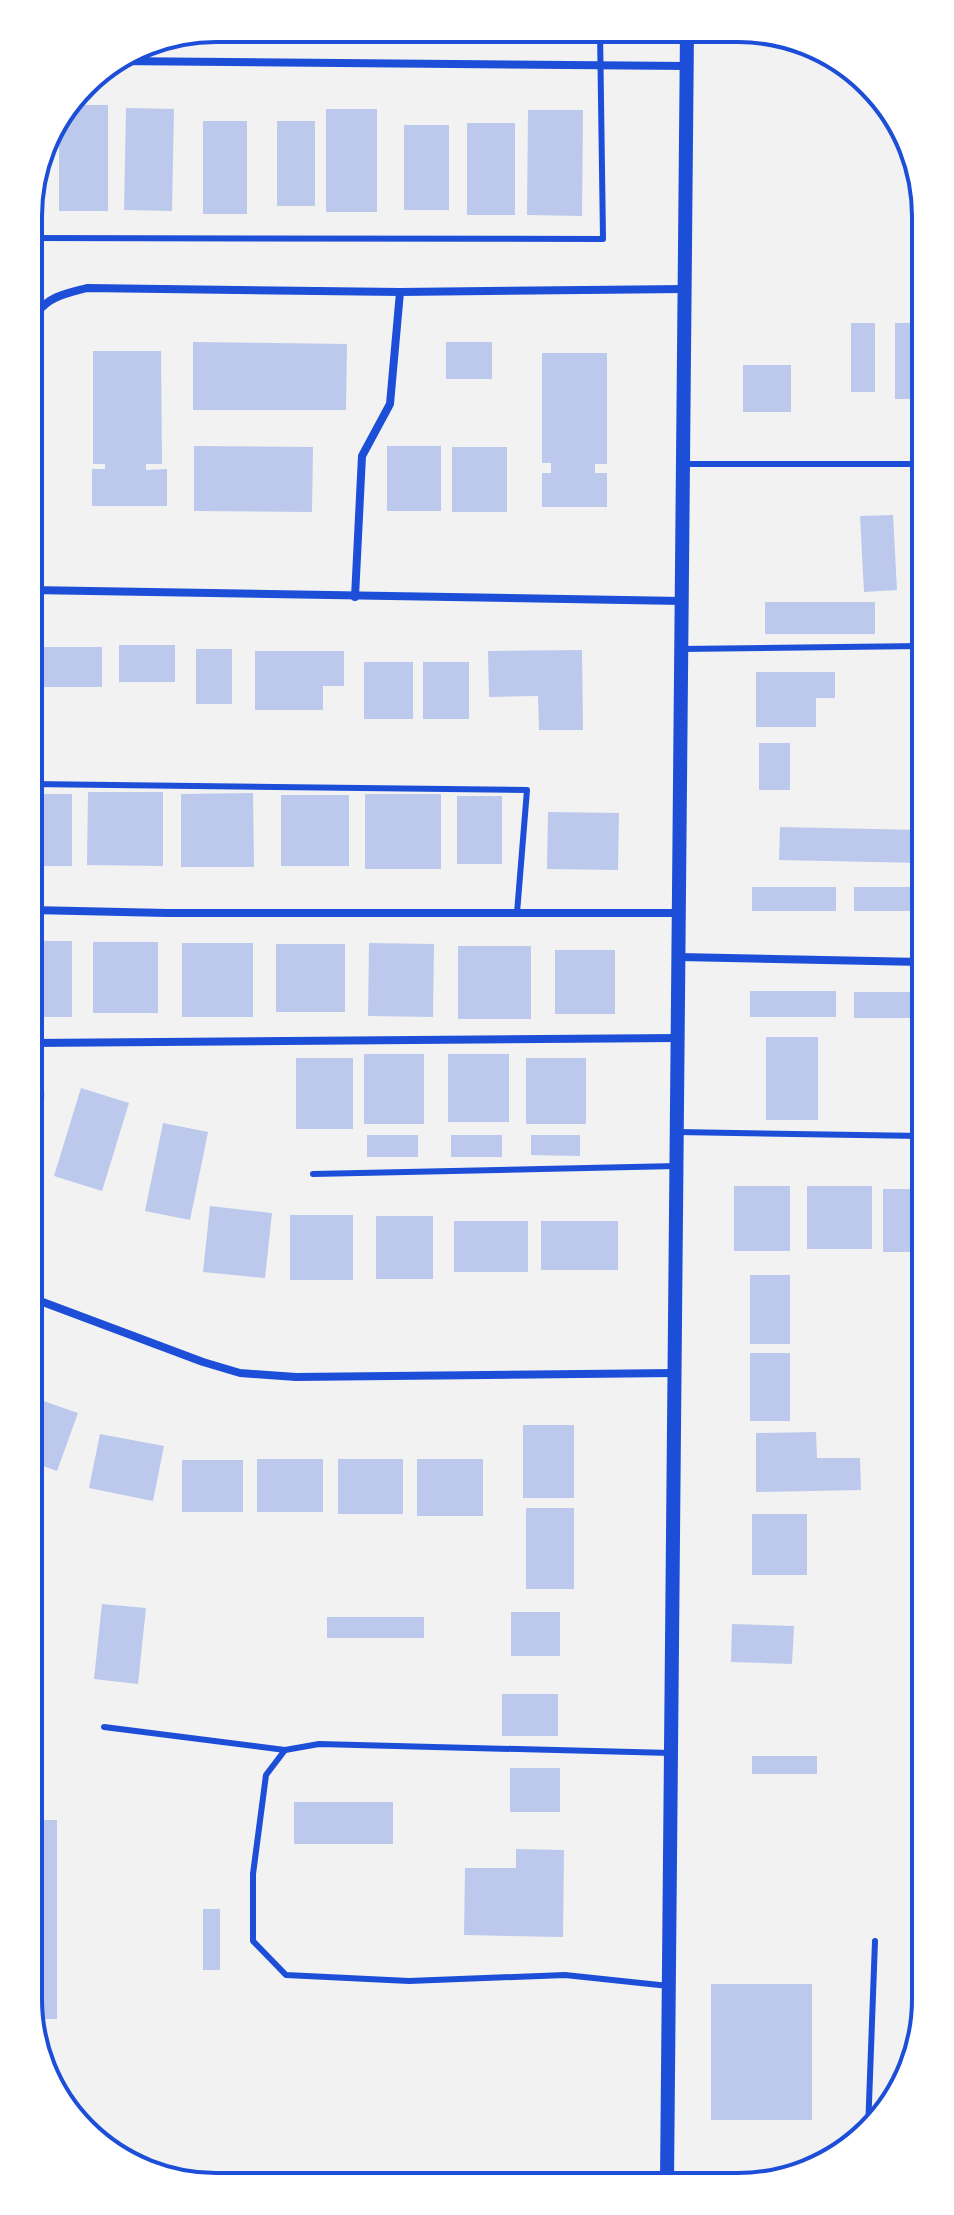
<svg xmlns="http://www.w3.org/2000/svg" width="954" height="2215" font-family="'Nunito Sans',sans-serif">
  <style>
    .building { fill: #bdc9ec }
    .lines { fill: none; stroke-linecap: round; stroke-linejoin: round }
    .service { stroke: #1d4ed8; stroke-width: 6 }
    .minor { stroke: #1d4ed8; stroke-width: 8 }
    .tertiary { stroke: #1d4ed8; stroke-width: 14 }
    .rim { fill: none; stroke: #1d4ed8; stroke-width: 4 }
  </style>
  <rect width="100%" height="100%" fill="#f2f2f2"/>
  <g class="building">
    <polygon points="68,105 108,105 108,211 59,211 59,118"/>
    <polygon points="126,108 174,109 172,211 124,210"/>
    <rect x="326" y="109" width="51" height="103"/>
    <polygon points="528,110 583,110 582,216 527,215"/>
    <rect x="203" y="121" width="44" height="93"/>
    <rect x="277" y="121" width="38" height="85"/>
    <rect x="467" y="123" width="48" height="92"/>
    <rect x="404" y="125" width="45" height="85"/>
    <polygon points="42,157 42,214 28,214 28,203"/>
    <rect x="851" y="323" width="24" height="69"/>
    <rect x="895" y="323" width="23" height="76"/>
    <polygon points="193,342 347,344 346,410 193,410"/>
    <rect x="446" y="342" width="46" height="37"/>
    <polygon points="93,351 161,351 162,464 146,464 146,470 167,469 167,506 92,506 92,469 105,469 105,464 93,464"/>
    <polygon points="542,353 607,353 607,464 595,464 595,473 607,473 607,507 542,507 542,473 551,473 551,463 542,463"/>
    <rect x="743" y="365" width="48" height="47"/>
    <polygon points="194,446 313,447 312,512 194,511"/>
    <rect x="387" y="446" width="54" height="65"/>
    <rect x="452" y="447" width="55" height="65"/>
    <polygon points="893,515 897,590 864,592 860,516"/>
    <rect x="765" y="602" width="110" height="32"/>
    <rect x="119" y="645" width="56" height="37"/>
    <rect x="41" y="647" width="61" height="40"/>
    <rect x="196" y="649" width="36" height="55"/>
    <polygon points="582,650 583,730 539,730 538,696 489,697 488,651"/>
    <polygon points="255,651 344,651 344,686 323,686 323,710 255,710"/>
    <rect x="364" y="662" width="49" height="57"/>
    <rect x="423" y="662" width="46" height="57"/>
    <polygon points="756,672 835,672 835,698 816,698 816,727 756,727"/>
    <rect x="759" y="743" width="31" height="47"/>
    <polygon points="88,792 163,792 163,866 87,865"/>
    <polygon points="253,793 254,867 181,867 181,794"/>
    <polygon points="30,794 72,794 72,866 31,866"/>
    <rect x="365" y="794" width="76" height="75"/>
    <rect x="281" y="795" width="68" height="71"/>
    <rect x="457" y="796" width="45" height="68"/>
    <polygon points="548,812 619,813 618,870 547,869"/>
    <polygon points="780,827 922,830 922,863 779,860"/>
    <rect x="752" y="887" width="84" height="24"/>
    <rect x="854" y="887" width="68" height="24"/>
    <rect x="31" y="941" width="41" height="76"/>
    <rect x="93" y="942" width="65" height="71"/>
    <rect x="182" y="943" width="71" height="74"/>
    <polygon points="369,943 434,944 433,1017 368,1016"/>
    <rect x="276" y="944" width="69" height="68"/>
    <rect x="458" y="946" width="73" height="73"/>
    <rect x="555" y="950" width="60" height="64"/>
    <rect x="750" y="991" width="86" height="26"/>
    <rect x="854" y="992" width="68" height="26"/>
    <rect x="766" y="1037" width="52" height="83"/>
    <rect x="364" y="1054" width="60" height="70"/>
    <rect x="448" y="1054" width="61" height="68"/>
    <rect x="296" y="1058" width="57" height="71"/>
    <rect x="526" y="1058" width="60" height="66"/>
    <polygon points="81,1088 129,1103 102,1191 54,1176"/>
    <polygon points="31,1090 45,1093 36,1145 31,1144"/>
    <polygon points="163,1123 208,1132 190,1220 145,1211"/>
    <rect x="367" y="1135" width="51" height="22"/>
    <rect x="451" y="1135" width="51" height="22"/>
    <polygon points="531,1135 580,1135 580,1156 531,1155"/>
    <rect x="734" y="1186" width="56" height="65"/>
    <rect x="807" y="1186" width="65" height="63"/>
    <rect x="883" y="1189" width="40" height="63"/>
    <polygon points="210,1206 272,1213 265,1278 203,1272"/>
    <rect x="290" y="1215" width="63" height="65"/>
    <rect x="376" y="1216" width="57" height="63"/>
    <rect x="454" y="1221" width="74" height="51"/>
    <rect x="541" y="1221" width="77" height="49"/>
    <rect x="750" y="1275" width="40" height="69"/>
    <rect x="750" y="1353" width="40" height="68"/>
    <polygon points="32,1397 78,1413 57,1471 32,1462"/>
    <rect x="523" y="1425" width="51" height="73"/>
    <polygon points="816,1432 817,1458 860,1458 861,1490 756,1492 756,1433"/>
    <polygon points="100,1434 164,1446 153,1501 89,1488"/>
    <rect x="257" y="1459" width="66" height="53"/>
    <rect x="338" y="1459" width="65" height="55"/>
    <rect x="417" y="1459" width="66" height="57"/>
    <rect x="182" y="1460" width="61" height="52"/>
    <rect x="526" y="1508" width="48" height="81"/>
    <rect x="752" y="1514" width="55" height="61"/>
    <polygon points="102,1604 146,1608 138,1684 94,1679"/>
    <rect x="511" y="1612" width="49" height="44"/>
    <rect x="327" y="1617" width="97" height="21"/>
    <polygon points="732,1624 794,1626 792,1664 731,1662"/>
    <rect x="502" y="1694" width="56" height="42"/>
    <rect x="752" y="1756" width="65" height="18"/>
    <rect x="510" y="1768" width="50" height="44"/>
    <rect x="294" y="1802" width="99" height="42"/>
    <rect x="34" y="1820" width="23" height="199"/>
    <polygon points="516,1849 564,1850 563,1937 464,1935 465,1868 516,1868"/>
    <rect x="203" y="1909" width="17" height="61"/>
    <rect x="711" y="1984" width="101" height="136"/>
  </g>
  <g class="lines">
    <g class="service">
      <polyline points="29,238 603,239 600,30"/>
      <polyline points="684,464 921,464"/>
      <polyline points="681,649 921,646"/>
      <polyline points="30,784 527,790 517,913"/>
      <polyline points="677,1132 923,1136"/>
      <polyline points="313,1174 677,1166"/>
      <polyline points="104,1727 285,1750"/>
      <polyline points="669,1986 565,1975 409,1981 286,1975 253,1941 253,1874 266,1775 285,1750 319,1744 671,1753"/>
      <polyline points="868,2130 875,1941"/>
    </g>
    <g class="minor">
      <polyline points="115,61 687,66"/>
      <path d="M29,446c1,-23 -2,-118 8,-133 12,-17 31,-20 50,-25l313,4 285,-3"/>
      <polyline points="30,590 682,601"/>
      <polyline points="355,597 362,456 390,404 400,292"/>
      <polyline points="31,910 167,913 679,913"/>
      <polyline points="679,957 922,962"/>
      <polyline points="31,1043 678,1038"/>
      <polyline points="32,1298 203,1362 240,1373 296,1377 675,1373"/>
    </g>
    <polyline class="tertiary" points="667,2181 687,31"/>
  </g>
  <path d="M0 0H954V2215H0ZM216 42H738A174 174 0 0 1 912 216V1999A174 174 0 0 1 738 2173H216A174 174 0 0 1 42 1999V216A174 174 0 0 1 216 42Z" fill="#fff" fill-rule="evenodd"/>
  <path class="rim" d="M216 42H738A174 174 0 0 1 912 216V1999A174 174 0 0 1 738 2173H216A174 174 0 0 1 42 1999V216A174 174 0 0 1 216 42Z"/>
</svg>
